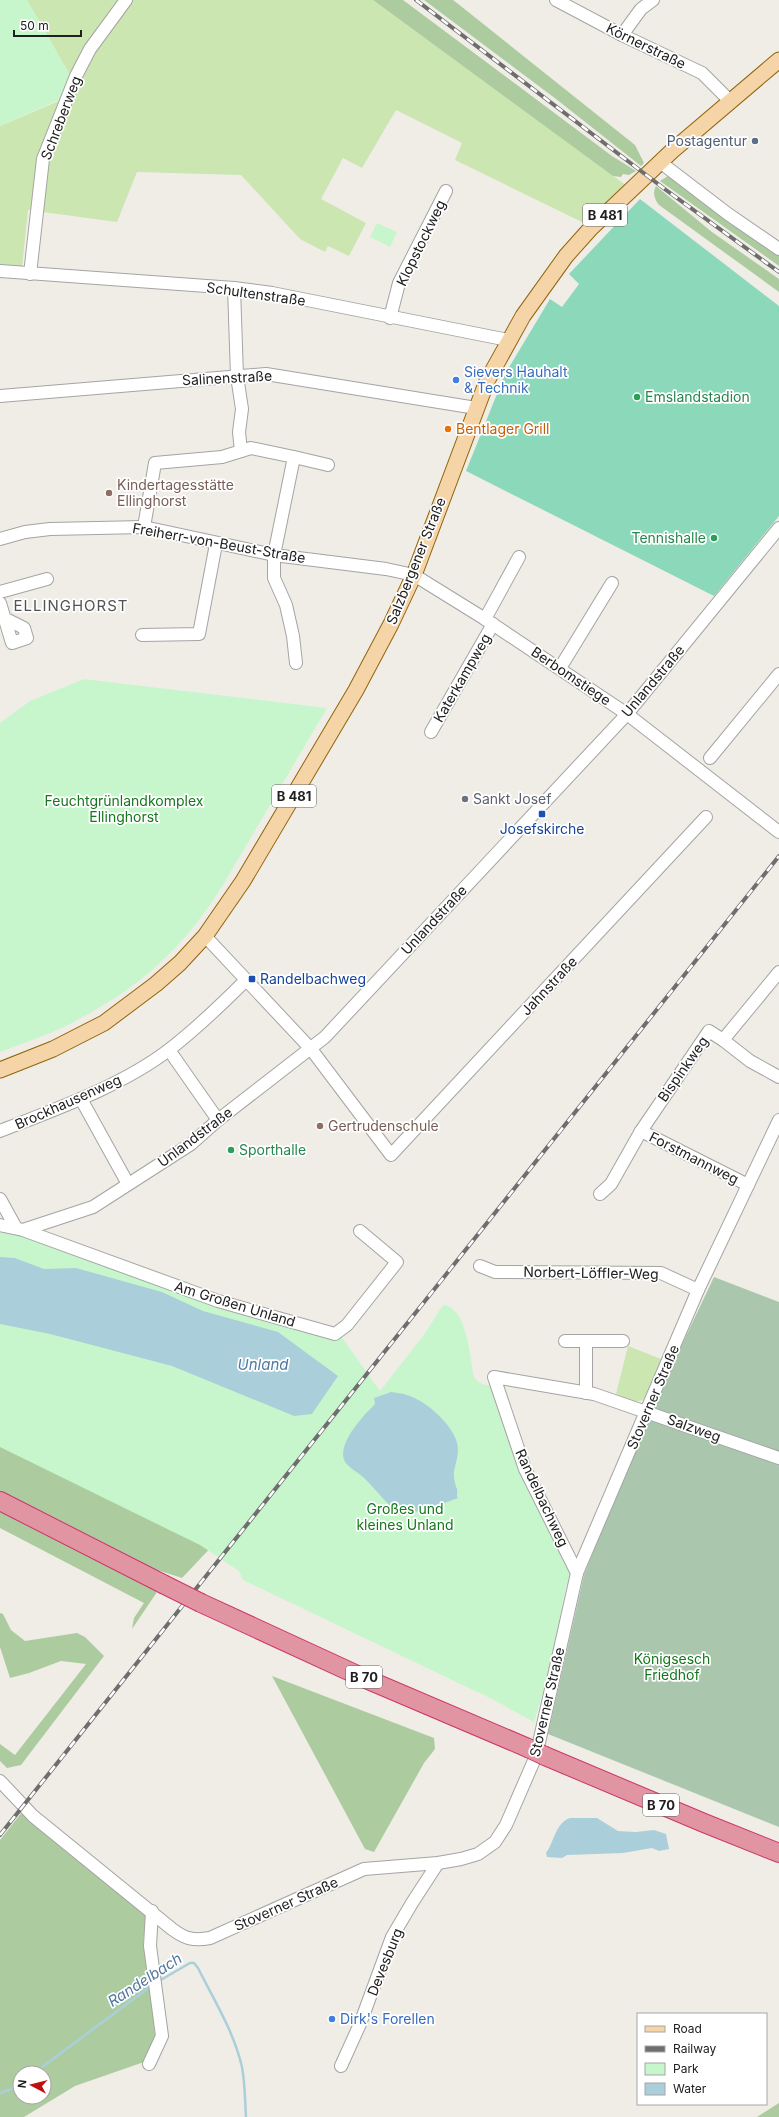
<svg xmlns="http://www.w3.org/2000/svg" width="779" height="2117" font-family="Inter,sans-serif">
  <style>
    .grass { fill: #cbe6b1 }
    .forest { fill: #accc9f; fill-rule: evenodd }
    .cemetery { fill: #aac7ae }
    .park { fill: #c8f6cc }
    .pitch { fill: #8cd8bb }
    .water { fill: #abcfda }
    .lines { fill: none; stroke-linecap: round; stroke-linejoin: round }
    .stream { stroke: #abcfda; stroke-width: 2.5 }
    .minor-casing { stroke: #a4a4a4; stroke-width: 14 }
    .major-casing { stroke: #90650c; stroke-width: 17 }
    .highway-casing { stroke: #ce3468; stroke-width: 20 }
    .minor { stroke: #fff; stroke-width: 12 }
    .major { stroke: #f5d4a7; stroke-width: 15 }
    .highway { stroke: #e195a3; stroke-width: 18 }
    .rail-casing { stroke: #6e6e6e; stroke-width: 4 }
    .rail { stroke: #fff; stroke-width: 2.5; stroke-dasharray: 8; stroke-linecap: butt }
    .highway-bridge-casing { stroke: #ce3468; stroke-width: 20; stroke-linecap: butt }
    .highway-bridge { stroke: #e195a3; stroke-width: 18 }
    .service-dot { fill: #5c6f8a; stroke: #fff; stroke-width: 1.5 }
    .shop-dot { fill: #3f7fe0; stroke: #fff; stroke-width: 1.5 }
    .leisure-dot { fill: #2e9e5b; stroke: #fff; stroke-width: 1.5 }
    .food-dot { fill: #e8710a; stroke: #fff; stroke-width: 1.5 }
    .education-dot { fill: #8d6e63; stroke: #fff; stroke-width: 1.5 }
    .worship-dot { fill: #6b7280; stroke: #fff; stroke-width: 1.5 }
    .transit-dot { fill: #1a4fb4; stroke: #fff; stroke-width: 1.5 }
    .labels { text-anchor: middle; stroke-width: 3.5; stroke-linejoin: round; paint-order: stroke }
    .shield { fill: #fff; stroke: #636363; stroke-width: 1 }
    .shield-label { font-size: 13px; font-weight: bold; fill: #202020 }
    .street-label { font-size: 14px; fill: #202020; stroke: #fff }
    .service-label { font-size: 14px; fill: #4e5e75; stroke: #fff; text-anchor: end }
    .shop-label { font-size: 14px; fill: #366cbe; stroke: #fff; text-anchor: start }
    .leisure-label { font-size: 14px; fill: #27864d; stroke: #fff; text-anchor: start }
    .food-label { font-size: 14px; fill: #c56008; stroke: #fff; text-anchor: start }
    .education-label { font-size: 14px; fill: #785e54; stroke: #fff; text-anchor: start }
    .worship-label { font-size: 14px; fill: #5b616d; stroke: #fff; text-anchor: start }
    .park-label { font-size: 14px; fill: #15771d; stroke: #fff }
    .transit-label { font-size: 14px; fill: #164399; stroke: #fff }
    .neighbourhood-label { font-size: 15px; letter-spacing: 1px; fill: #535353; stroke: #fff }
    .water-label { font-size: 15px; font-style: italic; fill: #5079a1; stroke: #fff }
  </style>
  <rect width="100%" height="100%" fill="#f0ede7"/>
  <g class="grass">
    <polygon points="27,0 121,0 71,77"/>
    <polygon points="133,0 373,0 627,186 586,224 455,160 462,143 396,110 362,168 343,158 321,199 366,223 349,256 328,246 325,252 300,239 241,175 137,172 117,222 28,210 22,267 0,265 0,126 59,101"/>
    <path d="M628,1346l33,13 -17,40c-8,6 -19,-1 -28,-5z"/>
  </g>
  <g class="forest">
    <polygon points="373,0 403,0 612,156 636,171 629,175 623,174 621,177 613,176"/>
    <polygon points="424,0 453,0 457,3 635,145 644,163 641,166 556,99"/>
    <polygon points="668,176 674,177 779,255 779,266 660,181"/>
    <path d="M656,186l56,46 67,47v13l-120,-87c-4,-5 -7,-12 -3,-19z"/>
    <polygon points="0,1406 218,1540 182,1578 151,1568 0,1492"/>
    <polygon points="0,1506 159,1589 132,1629 134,1618 144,1603 0,1528"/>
    <polygon points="0,1613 3,1614 11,1630 25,1641 77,1633 85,1637 104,1656 21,1765 7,1768 0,1761 0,1744 15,1755 86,1664 61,1661 29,1673 10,1678 0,1647"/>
    <polygon points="272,1676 434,1738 435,1749 424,1763 374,1852 365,1849"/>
    <path d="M22,1812l124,101 -3,32 8,42 4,48 -11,27 -69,24 -51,31h-24v-277zM20,2073h24v24h-24z"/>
    <polygon points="779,2103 779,2117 757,2117"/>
  </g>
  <polygon class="cemetery" points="714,1277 779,1302 779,1827 548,1734 584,1575 648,1416"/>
  <g class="park">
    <polygon points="0,0 27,0 71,77 59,100 0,126"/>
    <polygon points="377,223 397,232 390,247 370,237"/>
    <path d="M84,679l243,29 -104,177c-16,25 -34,50 -56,71 -29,30 -68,53 -105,72 -20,9 -42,16 -62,24v-329l30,-22z"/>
    <path d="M0,1228l93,34 145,45 103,29 39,55 43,-55 20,-31c24,2 27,52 31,72 6,8 12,8 22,9l3,10 75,171 -8,19 -16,82 -16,54 -40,-22 -251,-120 -4,-9 -39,-26 -200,-98z"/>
  </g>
  <polygon class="pitch" points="640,199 779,306 779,516 714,596 466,471 505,374 550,299 562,307 579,284 569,274"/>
  <g class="water">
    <polygon points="0,1257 15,1258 44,1269 76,1268 162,1292 203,1311 278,1332 338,1376 312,1414 294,1416 172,1366 50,1334 0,1324"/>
    <path d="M391,1392c5,1 11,1 16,3 19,5 52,34 51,55 -1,18 -8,20 -1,39 1,4 -1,5 1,9l-24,9 -33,9c-14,-12 -24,-25 -37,-38 -5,-5 -15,-10 -19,-16 -9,-18 18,-46 30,-58l-1,-6z"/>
    <path d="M570,1818h27l21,13 18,1 18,-2 12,4 3,15 -10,2 -7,-3 -29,5 -56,2 -5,3 -15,-1 -1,-4c8,-10 9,-30 24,-35z"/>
  </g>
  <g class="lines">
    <g class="stream">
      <path d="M159,1981l31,-18h4l4,5c16,32 36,64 44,99 3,16 3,34 4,50"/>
      <polyline points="34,2073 151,1986"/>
      <polyline points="0,2093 9,2090 20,2083"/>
    </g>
    <g class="minor-casing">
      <g id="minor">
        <polyline points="556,0 622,35 702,73 729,100"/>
        <polyline points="622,35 641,9 653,0"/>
        <polyline points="660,162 728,214 779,249"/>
        <polyline points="0,271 234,288 272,293 508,340"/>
        <polyline points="30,274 43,159 76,76 90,49 126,0"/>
        <polyline points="234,288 237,376 242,409 239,432 241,451"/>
        <polyline points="390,318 399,283 446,191"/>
        <polyline points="0,396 266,374 476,408"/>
        <polyline points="294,457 328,465"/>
        <polyline points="144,527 155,463 222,457 251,448 294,457 274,555 274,578 286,605 293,636 296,663"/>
        <polyline points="0,539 25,532 50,529 144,527 274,555 386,569 414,575 485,619 627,714 779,832"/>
        <polyline points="0,592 47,579"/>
        <polyline points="0,603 12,643 27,638 24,628 4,618"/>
        <polyline points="485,619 519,557"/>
        <polyline points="142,635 199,634 216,544"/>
        <polyline points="560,668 612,583"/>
        <polyline points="431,732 493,624"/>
        <polyline points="710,758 779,674"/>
        <polyline points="205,936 311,1049 391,1155 706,817"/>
        <polyline points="723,1040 750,1061 779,1077"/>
        <polyline points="169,1050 218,1120"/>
        <polyline points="81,1099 128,1184"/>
        <path d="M0,1131c56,-22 122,-45 170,-82 27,-21 52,-45 76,-69"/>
        <polyline points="641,1131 748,1185"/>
        <polyline points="600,1194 611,1184 641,1131 709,1031 723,1040 779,972"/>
        <polyline points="0,1199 16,1228"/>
        <polyline points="0,1225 23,1230 218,1301 335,1334 347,1325 397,1262 360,1231"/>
        <polyline points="23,1230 93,1207 191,1144 218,1120 325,1037 627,714 779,528"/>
        <polyline points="480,1266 495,1272 661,1273 698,1290"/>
        <polyline points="565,1341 623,1341"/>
        <polyline points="586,1341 586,1393"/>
        <polyline points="577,1573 525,1469 494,1377 594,1394 779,1458"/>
        <path d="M0,1781l33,35 139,113c13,10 22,12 38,9l154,-69 74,-6 23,-4 17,-5 17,-12 11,-17 30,-69 41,-183 121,-283 81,-170"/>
        <polyline points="149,2064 162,2036 150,1946 152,1911"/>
        <polyline points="341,2066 360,2024 392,1937 412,1903 438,1863"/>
      </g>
    </g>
    <g class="major-casing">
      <polyline id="major" points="0,1070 53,1049 104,1023 156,984 180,963 205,936 243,881 356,690 391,624 414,575 487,381 523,316 566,256 591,228 672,151 779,60"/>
    </g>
    <g class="highway-casing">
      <g id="highway">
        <polyline points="0,1501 163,1584"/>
        <polyline points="201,1603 366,1679 528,1748"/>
        <polyline points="545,1756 704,1823 779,1853"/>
      </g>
    </g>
    <use href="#minor" class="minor"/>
    <use href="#major" class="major"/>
    <use href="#highway" class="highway"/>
    <g class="rail-casing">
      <g id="rail">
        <polyline points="416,0 666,190 779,272"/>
        <polyline points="0,1835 779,856"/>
      </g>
    </g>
    <use href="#rail" class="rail"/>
    <g class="highway-bridge-casing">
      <g id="highway-bridge">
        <polyline points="163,1584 201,1603"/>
        <polyline points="528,1748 545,1756"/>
      </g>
    </g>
    <use href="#highway-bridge" class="highway-bridge"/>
  </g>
  <circle class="service-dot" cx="755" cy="141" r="4"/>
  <g class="shop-dot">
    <circle cx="456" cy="380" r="4"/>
    <circle cx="332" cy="2019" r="4"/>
  </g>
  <g class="leisure-dot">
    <circle cx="637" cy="397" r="4"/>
    <circle cx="714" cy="538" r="4"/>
    <circle cx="231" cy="1150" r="4"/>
  </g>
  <circle class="food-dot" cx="448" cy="429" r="4"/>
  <g class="education-dot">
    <circle cx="109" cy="493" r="4"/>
    <circle cx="320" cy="1126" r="4"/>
  </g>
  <circle class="worship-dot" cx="465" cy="799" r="4"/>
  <g class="transit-dot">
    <rect x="538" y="810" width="8" height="8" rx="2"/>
    <rect x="248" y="975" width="8" height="8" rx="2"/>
  </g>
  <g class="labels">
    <g class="shield">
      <rect x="583" y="204" width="44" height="22" rx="3"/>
      <rect x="272" y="785" width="44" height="22" rx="3"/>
      <rect x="346" y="1666" width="36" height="22" rx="3"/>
      <rect x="643" y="1794" width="36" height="22" rx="3"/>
    </g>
    <g class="shield-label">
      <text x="605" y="220">B 481</text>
      <text x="294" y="801">B 481</text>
      <text x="364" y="1682">B 70</text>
      <text x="661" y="1810">B 70</text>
    </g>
    <g class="street-label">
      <text transform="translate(646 46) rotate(26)" y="5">Körnerstraße</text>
      <text transform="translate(61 118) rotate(-69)" y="5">Schreberweg</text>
      <text transform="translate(421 243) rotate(-64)" y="5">Klopstockweg</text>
      <text transform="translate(256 294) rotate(8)" y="5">Schultenstraße</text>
      <text transform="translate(227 378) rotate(-3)" y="5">Salinenstraße</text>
      <text transform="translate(219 543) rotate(10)" y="5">Freiherr-von-Beust-Straße</text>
      <text transform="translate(416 561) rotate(-68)" y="5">Salzbergener Straße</text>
      <text transform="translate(571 676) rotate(34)" y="5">Berbomstiege</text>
      <text transform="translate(462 678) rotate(-60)" y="5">Katerkampweg</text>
      <text transform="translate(653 681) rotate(-50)" y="5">Unlandstraße</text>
      <text transform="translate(434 920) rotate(-47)" y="5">Unlandstraße</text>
      <text transform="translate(549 986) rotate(-47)" y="5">Jahnstraße</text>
      <text transform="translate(683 1069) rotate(-55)" y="5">Bispinkweg</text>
      <text transform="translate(68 1102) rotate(-24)" y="5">Brockhausenweg</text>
      <text transform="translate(195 1137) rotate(-37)" y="5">Unlandstraße</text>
      <text transform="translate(694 1158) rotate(27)" y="5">Forstmannweg</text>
      <text transform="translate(591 1273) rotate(1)" y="5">Norbert-Löffler-Weg</text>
      <text transform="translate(235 1304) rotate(17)" y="5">Am Großen Unland</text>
      <text transform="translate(653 1397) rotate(-67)" y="5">Stoverner Straße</text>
      <text transform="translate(694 1428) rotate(20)" y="5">Salzweg</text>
      <text transform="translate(542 1498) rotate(65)" y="5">Randelbachweg</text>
      <text transform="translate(547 1702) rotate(-77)" y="5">Stoverner Straße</text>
      <text transform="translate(286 1904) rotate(-24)" y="5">Stoverner Straße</text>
      <text transform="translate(385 1962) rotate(-68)" y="5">Devesburg</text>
    </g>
    <g class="service-label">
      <text x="747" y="146">Postagentur</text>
    </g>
    <g class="shop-label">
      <text x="464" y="377">Sievers Hauhalt<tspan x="464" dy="16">&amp; Technik</tspan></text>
      <text x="340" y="2024">Dirk's Forellen</text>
    </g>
    <g class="leisure-label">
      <text x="645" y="402">Emslandstadion</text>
      <text x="706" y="543" text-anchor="end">Tennishalle</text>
      <text x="239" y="1155">Sporthalle</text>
    </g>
    <g class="food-label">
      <text x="456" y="434">Bentlager Grill</text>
    </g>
    <g class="education-label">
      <text x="117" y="490">Kindertagesstätte<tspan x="117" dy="16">Ellinghorst</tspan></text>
      <text x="328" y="1131">Gertrudenschule</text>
    </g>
    <g class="worship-label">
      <text x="473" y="804">Sankt Josef</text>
    </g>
    <g class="park-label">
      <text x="124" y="806">Feuchtgrünlandkomplex<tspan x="124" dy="16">Ellinghorst</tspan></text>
      <text x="405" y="1514">Großes und<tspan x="405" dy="16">kleines Unland</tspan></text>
      <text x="672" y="1664">Königsesch<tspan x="672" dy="16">Friedhof</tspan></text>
    </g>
    <g class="transit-label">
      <text x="542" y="834">Josefskirche</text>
      <text x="260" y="984" text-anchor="start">Randelbachweg</text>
    </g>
    <g class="neighbourhood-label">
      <text x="71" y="611">ELLINGHORST</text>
    </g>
    <g class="water-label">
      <text x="263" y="1370">Unland</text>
      <text transform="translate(145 1980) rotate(-33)" y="5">Randelbach</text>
    </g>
  </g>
  <rect x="637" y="2013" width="130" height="92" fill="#ffffff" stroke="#a6a6a6"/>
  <rect x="645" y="2026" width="20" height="6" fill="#f5d4a7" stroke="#a6a6a6"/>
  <text x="673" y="2033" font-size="12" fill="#202020">Road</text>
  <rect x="645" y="2046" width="20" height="6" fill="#6e6e6e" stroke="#a6a6a6"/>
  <text x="673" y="2053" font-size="12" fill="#202020">Railway</text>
  <rect x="645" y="2063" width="20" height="12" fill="#c8f6cc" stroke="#a6a6a6"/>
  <text x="673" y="2073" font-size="12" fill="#202020">Park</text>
  <rect x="645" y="2083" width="20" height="12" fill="#abcfda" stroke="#a6a6a6"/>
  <text x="673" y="2093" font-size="12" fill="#202020">Water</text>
  <g transform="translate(32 2085) rotate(277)"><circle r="19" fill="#ffffff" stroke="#a6a6a6"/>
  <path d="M0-3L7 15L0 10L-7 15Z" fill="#c01010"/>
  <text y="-6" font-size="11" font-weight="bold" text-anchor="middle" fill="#202020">N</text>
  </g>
  <path d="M14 30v6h67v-6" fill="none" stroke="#202020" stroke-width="2"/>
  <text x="20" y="30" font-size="12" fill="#202020" stroke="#ffffff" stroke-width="3" paint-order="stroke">50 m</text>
</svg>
